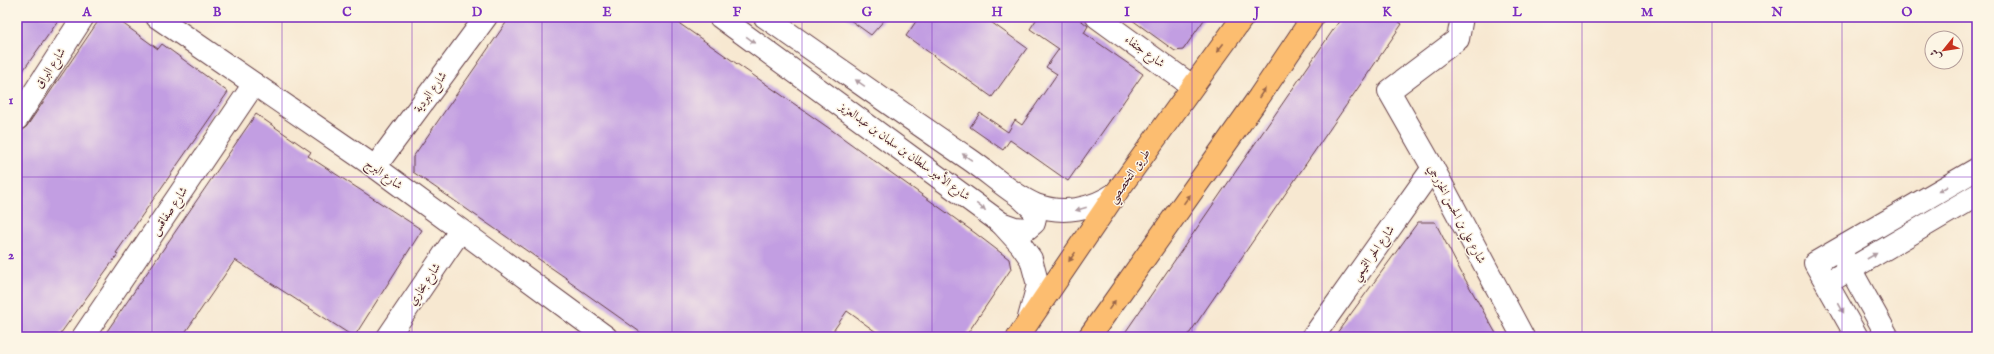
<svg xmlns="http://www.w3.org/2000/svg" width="1994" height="354" font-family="'IM FELL English',Amiri,serif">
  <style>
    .building { fill: #c29ee2 }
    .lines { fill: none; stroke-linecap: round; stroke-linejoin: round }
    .minor-casing { stroke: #643d44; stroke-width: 24 }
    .major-casing { stroke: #643d44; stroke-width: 24 }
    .minor { stroke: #fff; stroke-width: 22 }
    .major { stroke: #fcbd6f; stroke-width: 22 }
    .oneway { fill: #ae9aa0 }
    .oneway2 { fill: #9a664a }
    .grid { fill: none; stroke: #7b2cbf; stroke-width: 1; stroke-opacity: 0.55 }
    .labels { text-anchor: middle; stroke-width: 3; stroke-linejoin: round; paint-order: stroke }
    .street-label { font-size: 12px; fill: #4a1f2b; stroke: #fcf5e5 }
    .neatline { fill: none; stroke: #7b2cbf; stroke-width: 1.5 }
    .grid-label { font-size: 13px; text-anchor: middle; font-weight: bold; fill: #7b2cbf }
  </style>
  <rect width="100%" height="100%" fill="#fcf5e5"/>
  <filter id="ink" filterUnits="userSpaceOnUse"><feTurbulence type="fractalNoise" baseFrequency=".025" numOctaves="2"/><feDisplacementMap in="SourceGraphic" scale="8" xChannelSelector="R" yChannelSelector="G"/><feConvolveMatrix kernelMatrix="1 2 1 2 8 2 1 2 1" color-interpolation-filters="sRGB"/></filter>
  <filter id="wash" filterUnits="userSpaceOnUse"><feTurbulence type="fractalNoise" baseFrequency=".012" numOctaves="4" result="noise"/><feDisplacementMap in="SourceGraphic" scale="16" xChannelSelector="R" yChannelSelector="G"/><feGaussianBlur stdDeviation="0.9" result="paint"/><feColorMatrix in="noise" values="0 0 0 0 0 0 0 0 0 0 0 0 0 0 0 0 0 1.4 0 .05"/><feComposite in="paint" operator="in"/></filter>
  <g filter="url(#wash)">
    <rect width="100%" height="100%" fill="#f7e8d1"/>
    <g id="blocks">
      <g class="building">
        <polygon points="17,17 61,17 17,79"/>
        <polygon points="101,17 114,17 158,49 162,44 228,92 116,253 118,254 58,337 17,337 17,137 27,126"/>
        <polygon points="510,17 670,17 833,131 975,233 1009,259 1011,269 965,337 883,337 847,311 829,337 647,337 568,281 569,280 413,172 413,157"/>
        <polygon points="846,17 887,17 871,35"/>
        <polygon points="919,17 984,17 1027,48 992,97 906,36"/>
        <polygon points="1038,17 1077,17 1088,26 1084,33 1143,74 1068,181 1010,140 1003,150 970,127 980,113 1008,132 1015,120 1022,125 1057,74 1046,67 1059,49 1030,29"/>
        <polygon points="1128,17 1206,17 1183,50 1175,51"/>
        <polygon points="1342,17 1392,17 1402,24 1187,337 1122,337"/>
        <polygon points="256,114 311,152 308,156 422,230 354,337 235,260 182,337 103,337"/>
        <polygon points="1418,222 1435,222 1461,272 1498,337 1334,337"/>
      </g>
    </g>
  </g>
  <g filter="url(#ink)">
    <use href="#blocks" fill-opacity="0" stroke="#643d44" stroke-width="1"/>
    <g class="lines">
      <g class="minor-casing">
        <g id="minor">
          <polyline points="157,17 375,167 606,337"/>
          <polyline points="720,17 1001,223 1021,245 1031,259 1038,285 1029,318"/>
          <path d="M765,17c68,47 135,95 204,142 22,15 42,35 67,46 27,10 57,4 80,-12"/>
          <polyline points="1097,17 1192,86"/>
          <polyline points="1462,17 1458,39 1389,91 1433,168 1523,337"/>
          <polyline points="17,119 83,17"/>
          <polyline points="375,167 486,17"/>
          <polyline points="1001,223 1015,228 1027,229 1034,223 1036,212 1020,197"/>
          <polyline points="1843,256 1888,337"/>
          <polyline points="1827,283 1977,195"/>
          <polyline points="83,337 254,84"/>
          <polyline points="388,337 460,231"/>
          <polyline points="1313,337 1433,168"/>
          <polyline points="1857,337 1815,263 1977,169"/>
        </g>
      </g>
      <g class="major-casing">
        <g id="major">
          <polyline points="1018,337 1116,193 1243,17"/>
          <polyline points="1089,337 1259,97 1313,17"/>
        </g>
      </g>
      <use href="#minor" class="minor"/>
      <use href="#major" class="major"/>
    </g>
    <defs><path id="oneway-solid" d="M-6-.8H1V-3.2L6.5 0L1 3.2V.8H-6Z"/></defs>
    <g class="oneway">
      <use href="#oneway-solid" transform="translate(751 40) rotate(36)"/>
      <use href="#oneway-solid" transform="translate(860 83) rotate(-145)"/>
      <use href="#oneway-solid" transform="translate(967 157) rotate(-146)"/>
      <use href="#oneway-solid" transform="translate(1943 189) rotate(150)"/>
      <use href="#oneway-solid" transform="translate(981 207) rotate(37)"/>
      <use href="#oneway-solid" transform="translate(1081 209) rotate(164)"/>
      <use href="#oneway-solid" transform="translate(1872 256) rotate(-30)"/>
      <use href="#oneway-solid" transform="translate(1841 308) rotate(61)"/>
    </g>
    <g class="oneway2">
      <use href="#oneway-solid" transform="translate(1220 48) rotate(127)"/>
      <use href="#oneway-solid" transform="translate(1262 93) rotate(-56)"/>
      <use href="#oneway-solid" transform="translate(1187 199) rotate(-55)"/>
      <use href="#oneway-solid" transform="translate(1072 257) rotate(125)"/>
      <use href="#oneway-solid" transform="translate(1112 305) rotate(-55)"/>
    </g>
  </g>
  <path class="grid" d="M152,17v320M282,17v320M412,17v320M542,17v320M672,17v320M802,17v320M932,17v320M1062,17v320M1192,17v320M1322,17v320M1452,17v320M1582,17v320M1712,17v320M1842,17v320M17,177h1960"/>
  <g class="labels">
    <g class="street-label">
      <text transform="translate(1145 51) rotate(36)" y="4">شارع جنفاء</text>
      <text transform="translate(50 68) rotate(-57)" y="4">شارع البراق</text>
      <text transform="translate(430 92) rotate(-54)" y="4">شارع البردية</text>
      <text transform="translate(905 151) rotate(36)" y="4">شارع الأمير سلطان بن سلمان بن عبدالعزيز</text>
      <text transform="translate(384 174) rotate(36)" y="4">شارع البرج</text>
      <text transform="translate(1129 176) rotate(-55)" y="4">طريق التخصصي</text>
      <text transform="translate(169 211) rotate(-56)" y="4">شارع صفاقس</text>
      <text transform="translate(1457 214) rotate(62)" y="4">شارع علي بن الحسن الخزرجي</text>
      <text transform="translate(1373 253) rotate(-55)" y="4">شارع الحر التميمي</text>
      <text transform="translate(424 284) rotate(-56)" y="4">شارع بخاري</text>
    </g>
  </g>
  <rect width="1994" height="354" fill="none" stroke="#fcf5e5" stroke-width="44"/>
  <g transform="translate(1944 50) rotate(240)"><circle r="19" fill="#fcf5e5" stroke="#b59f9b"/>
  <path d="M0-3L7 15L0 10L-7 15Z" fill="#c8321e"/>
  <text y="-6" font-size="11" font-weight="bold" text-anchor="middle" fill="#4a1f2b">ش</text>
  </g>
  <rect x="22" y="22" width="1950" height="310" class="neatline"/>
  <g class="grid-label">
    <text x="87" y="16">A</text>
    <text x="217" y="16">B</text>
    <text x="347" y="16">C</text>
    <text x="477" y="16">D</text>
    <text x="607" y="16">E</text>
    <text x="737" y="16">F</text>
    <text x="867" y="16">G</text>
    <text x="997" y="16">H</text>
    <text x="1127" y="16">I</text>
    <text x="1257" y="16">J</text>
    <text x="1387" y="16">K</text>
    <text x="1517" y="16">L</text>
    <text x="1647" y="16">M</text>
    <text x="1777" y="16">N</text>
    <text x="1907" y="16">O</text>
    <text x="11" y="104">1</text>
    <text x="11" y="259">2</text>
  </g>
</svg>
